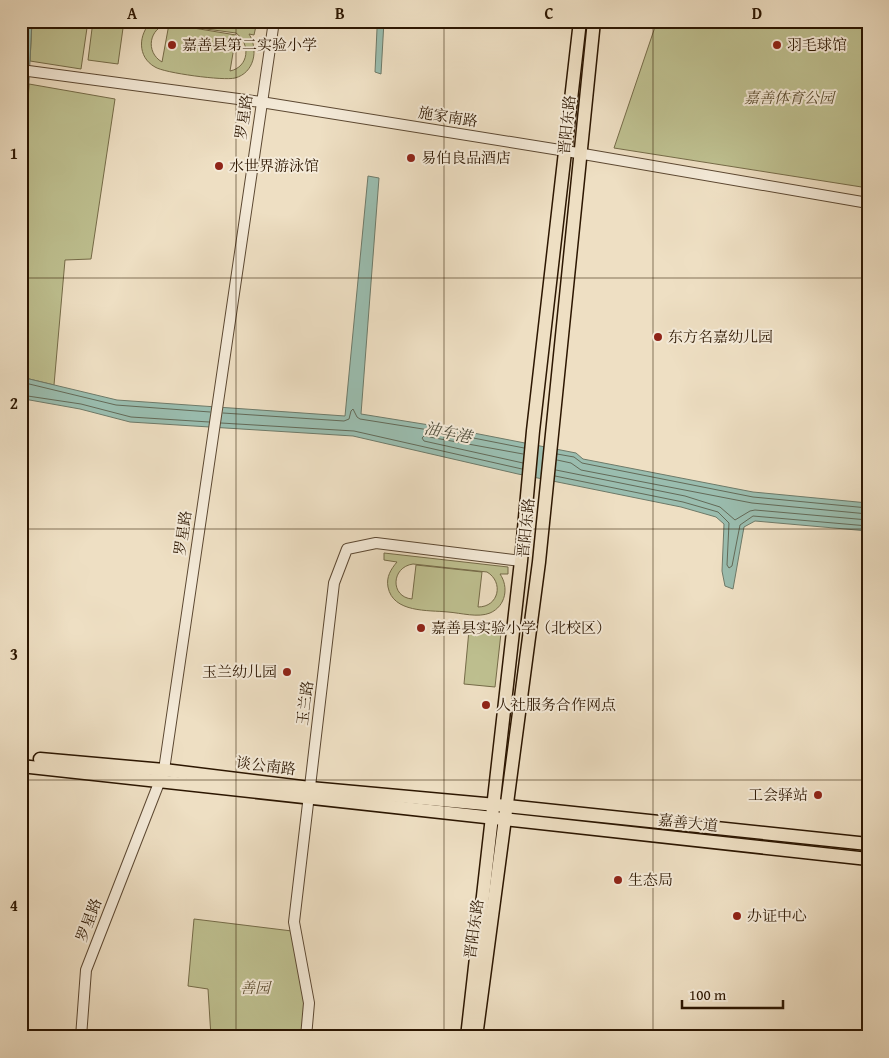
<svg xmlns="http://www.w3.org/2000/svg" width="889" height="1058" font-family="'Gentium Book Plus','Noto Serif SC',serif">
  <style>
    .green { fill: #bec090; stroke: #756b48; fill-rule: evenodd }
    .water { fill: #9abdaf; stroke: #6e7a69 }
    .lines { fill: none; stroke-linecap: round; stroke-linejoin: round }
    .shore { stroke: #636a58; stroke-width: 1 }
    .minor-casing { stroke: #5c4832; stroke-width: 12 }
    .major-casing { stroke: #2c1601; stroke-width: 15 }
    .minor { stroke: #f4ead8; stroke-width: 10 }
    .major { stroke: #eedfc3; stroke-width: 12 }
    .grid { fill: none; stroke: #2c1601; stroke-width: 1; stroke-opacity: 0.55 }
    .poi-dot { fill: #8f2418; stroke: #f4ead8; stroke-width: 2 }
    .labels { text-anchor: middle; stroke-width: 4; stroke-linejoin: round; paint-order: stroke }
    .poi-label { font-size: 15px; fill: #2c1601; stroke: #f4ead8; text-anchor: start }
    .park-label { font-size: 15px; font-style: italic; fill: #58492c; stroke: #f4ead8 }
    .street-label { font-size: 15px; fill: #2c1601; stroke: #f4ead8 }
    .water-label { font-size: 16px; font-style: italic; fill: #52503e; stroke: #f4ead8 }
    .neatline { fill: none; stroke: #2c1601; stroke-width: 2 }
    .grid-label { font-size: 16px; text-anchor: middle; font-weight: bold; fill: #2c1601 }
  </style>
  <rect width="100%" height="100%" fill="#eedfc3"/>
  <filter id="stains"><feTurbulence type="fractalNoise" baseFrequency=".004" numOctaves="4"/><feColorMatrix values="0 0 0 0 .2 0 0 0 0 .09 0 0 0 0 .02 0 0 0 .5 -.17"/></filter>
  <radialGradient id="worn" r=".72"><stop offset=".6" stop-color="#630" stop-opacity="0"/><stop offset="1" stop-color="#630" stop-opacity=".3"/></radialGradient>
  <g class="green">
    <polygon points="32,21 88,21 81,69 30,61"/>
    <polygon points="93,21 124,21 118,64 88,60"/>
    <path d="M152,21h65l39,5 -2,9 -5,-1c10,16 5,39 -14,44 -11,3 -71,-5 -80,-11 -18,-10 -17,-33 -3,-46zM168,24h1l-7,38c-17,-10 -13,-34 6,-38zM169,24l67,9c15,11 13,34 -6,38l6,-36z"/>
    <polygon points="657,21 868,21 868,188 614,148"/>
    <polygon points="29,84 115,99 91,259 65,260 54,385 21,377 21,238"/>
    <path d="M384,553l124,14v7h-8c9,13 6,32 -10,39 -12,5 -29,0 -42,-1 -20,-2 -55,1 -60,-25 -2,-10 3,-18 9,-25l-13,-2zM413,564l74,8c17,10 12,35 -9,35l4,-35 -66,-7 -4,34c-22,-2 -21,-32 1,-35z"/>
    <polygon points="469,630 501,633 495,687 464,684"/>
    <polygon points="194,919 292,931 306,1003 303,1037 211,1037 208,989 188,986"/>
  </g>
  <g class="water">
    <polygon points="21,21 32,21 21,238"/>
    <polygon points="375,21 384,21 381,74 375,72 377,29"/>
    <polygon points="368,176 379,178 361,414 448,428 576,453 583,459 753,492 868,503 868,531 755,521 744,527 733,589 725,586 722,571 724,524 716,517 681,507 518,474 353,436 130,422 80,409 24,399 21,401 21,377 117,400 345,416"/>
  </g>
  <g class="lines">
    <g class="shore">
      <polyline points="21,134 24,77"/>
      <polyline points="21,382 116,405 210,412"/>
      <polyline points="21,395 81,404 131,417 209,422"/>
      <polyline points="223,413 344,421 349,419 351,411 353,409 357,417 360,419 448,433 524,448"/>
      <polyline points="221,423 354,431 522,469"/>
      <polyline points="557,454 574,457 582,463 753,497 868,508"/>
      <polyline points="557,460 571,463 581,470 752,503 868,514"/>
      <polyline points="523,463 424,441 422,438 424,436 523,454"/>
      <polyline points="556,470 685,496 720,507 735,520 750,511 755,510 868,520"/>
      <polyline points="555,476 683,502 718,512 729,523 727,565 729,568 732,566 740,525 753,516 868,526"/>
    </g>
    <g class="minor-casing">
      <g id="minor">
        <polyline points="21,70 261,102 566,151 868,203"/>
        <polyline points="81,1037 86,970 164,770 274,21"/>
        <polyline points="306,1037 309,1003 294,922 334,583 347,549 376,543 521,561"/>
      </g>
    </g>
    <g class="major-casing">
      <g id="major">
        <polyline points="40,759 164,770 310,788 507,806 868,844"/>
        <polyline points="21,766 868,859"/>
        <polyline points="467,1037 521,561 533,431 580,21"/>
        <polyline points="476,1037 539,562 594,21"/>
      </g>
    </g>
    <use href="#minor" class="minor"/>
    <use href="#major" class="major"/>
  </g>
  <path class="grid" d="M236,21v1016M444,21v1016M653,21v1016M21,278h847M21,529h847M21,780h847"/>
  <g class="poi-dot">
    <circle cx="172" cy="45" r="5"/>
    <circle cx="777" cy="45" r="5"/>
    <circle cx="411" cy="158" r="5"/>
    <circle cx="219" cy="166" r="5"/>
    <circle cx="658" cy="337" r="5"/>
    <circle cx="421" cy="628" r="5"/>
    <circle cx="287" cy="672" r="5"/>
    <circle cx="486" cy="705" r="5"/>
    <circle cx="818" cy="795" r="5"/>
    <circle cx="618" cy="880" r="5"/>
    <circle cx="737" cy="916" r="5"/>
  </g>
  <g class="labels">
    <g class="poi-label">
      <text x="182" y="50">嘉善县第二实验小学</text>
      <text x="787" y="50">羽毛球馆</text>
      <text x="421" y="163">易伯良品酒店</text>
      <text x="229" y="171">水世界游泳馆</text>
      <text x="668" y="342">东方名嘉幼儿园</text>
      <text x="431" y="633">嘉善县实验小学（北校区）</text>
      <text x="277" y="677" text-anchor="end">玉兰幼儿园</text>
      <text x="496" y="710">人社服务合作网点</text>
      <text x="808" y="800" text-anchor="end">工会驿站</text>
      <text x="628" y="885">生态局</text>
      <text x="747" y="921">办证中心</text>
    </g>
    <g class="park-label">
      <text x="789" y="103">嘉善体育公园</text>
      <text x="255" y="993">善园</text>
    </g>
    <g class="street-label">
      <text transform="translate(244 117) rotate(-82)" y="5">罗星路</text>
      <text transform="translate(448 117) rotate(9)" y="5">施家南路</text>
      <text transform="translate(567 125) rotate(-84)" y="5">晋阳东路</text>
      <text transform="translate(526 528) rotate(-84)" y="5">晋阳东路</text>
      <text transform="translate(183 533) rotate(-82)" y="5">罗星路</text>
      <text transform="translate(305 703) rotate(-83)" y="5">玉兰路</text>
      <text transform="translate(266 766) rotate(7)" y="5">谈公南路</text>
      <text transform="translate(688 823) rotate(6)" y="5">嘉善大道</text>
      <text transform="translate(89 920) rotate(-69)" y="5">罗星路</text>
      <text transform="translate(474 929) rotate(-82)" y="5">晋阳东路</text>
    </g>
    <g class="water-label">
      <text transform="translate(448 432) rotate(12)" y="6">油车港</text>
    </g>
  </g>
  <rect width="889" height="1058" fill="none" stroke="#eedfc3" stroke-width="55"/>
  <path d="M682 1000v8h101v-8" fill="none" stroke="#2c1601" stroke-width="2.5"/>
  <text x="689" y="1000" font-size="15" fill="#2c1601" stroke="#f4ead8" stroke-width="4" paint-order="stroke">100 m</text>
  <rect x="28" y="28" width="834" height="1002" class="neatline"/>
  <g class="grid-label">
    <text x="132" y="19">A</text>
    <text x="340" y="19">B</text>
    <text x="549" y="19">C</text>
    <text x="757" y="19">D</text>
    <text x="14" y="159">1</text>
    <text x="14" y="409">2</text>
    <text x="14" y="660">3</text>
    <text x="14" y="911">4</text>
  </g>
  <rect width="100%" height="100%" filter="url(#stains)"/>
  <rect width="100%" height="100%" fill="url(#worn)"/>
</svg>
